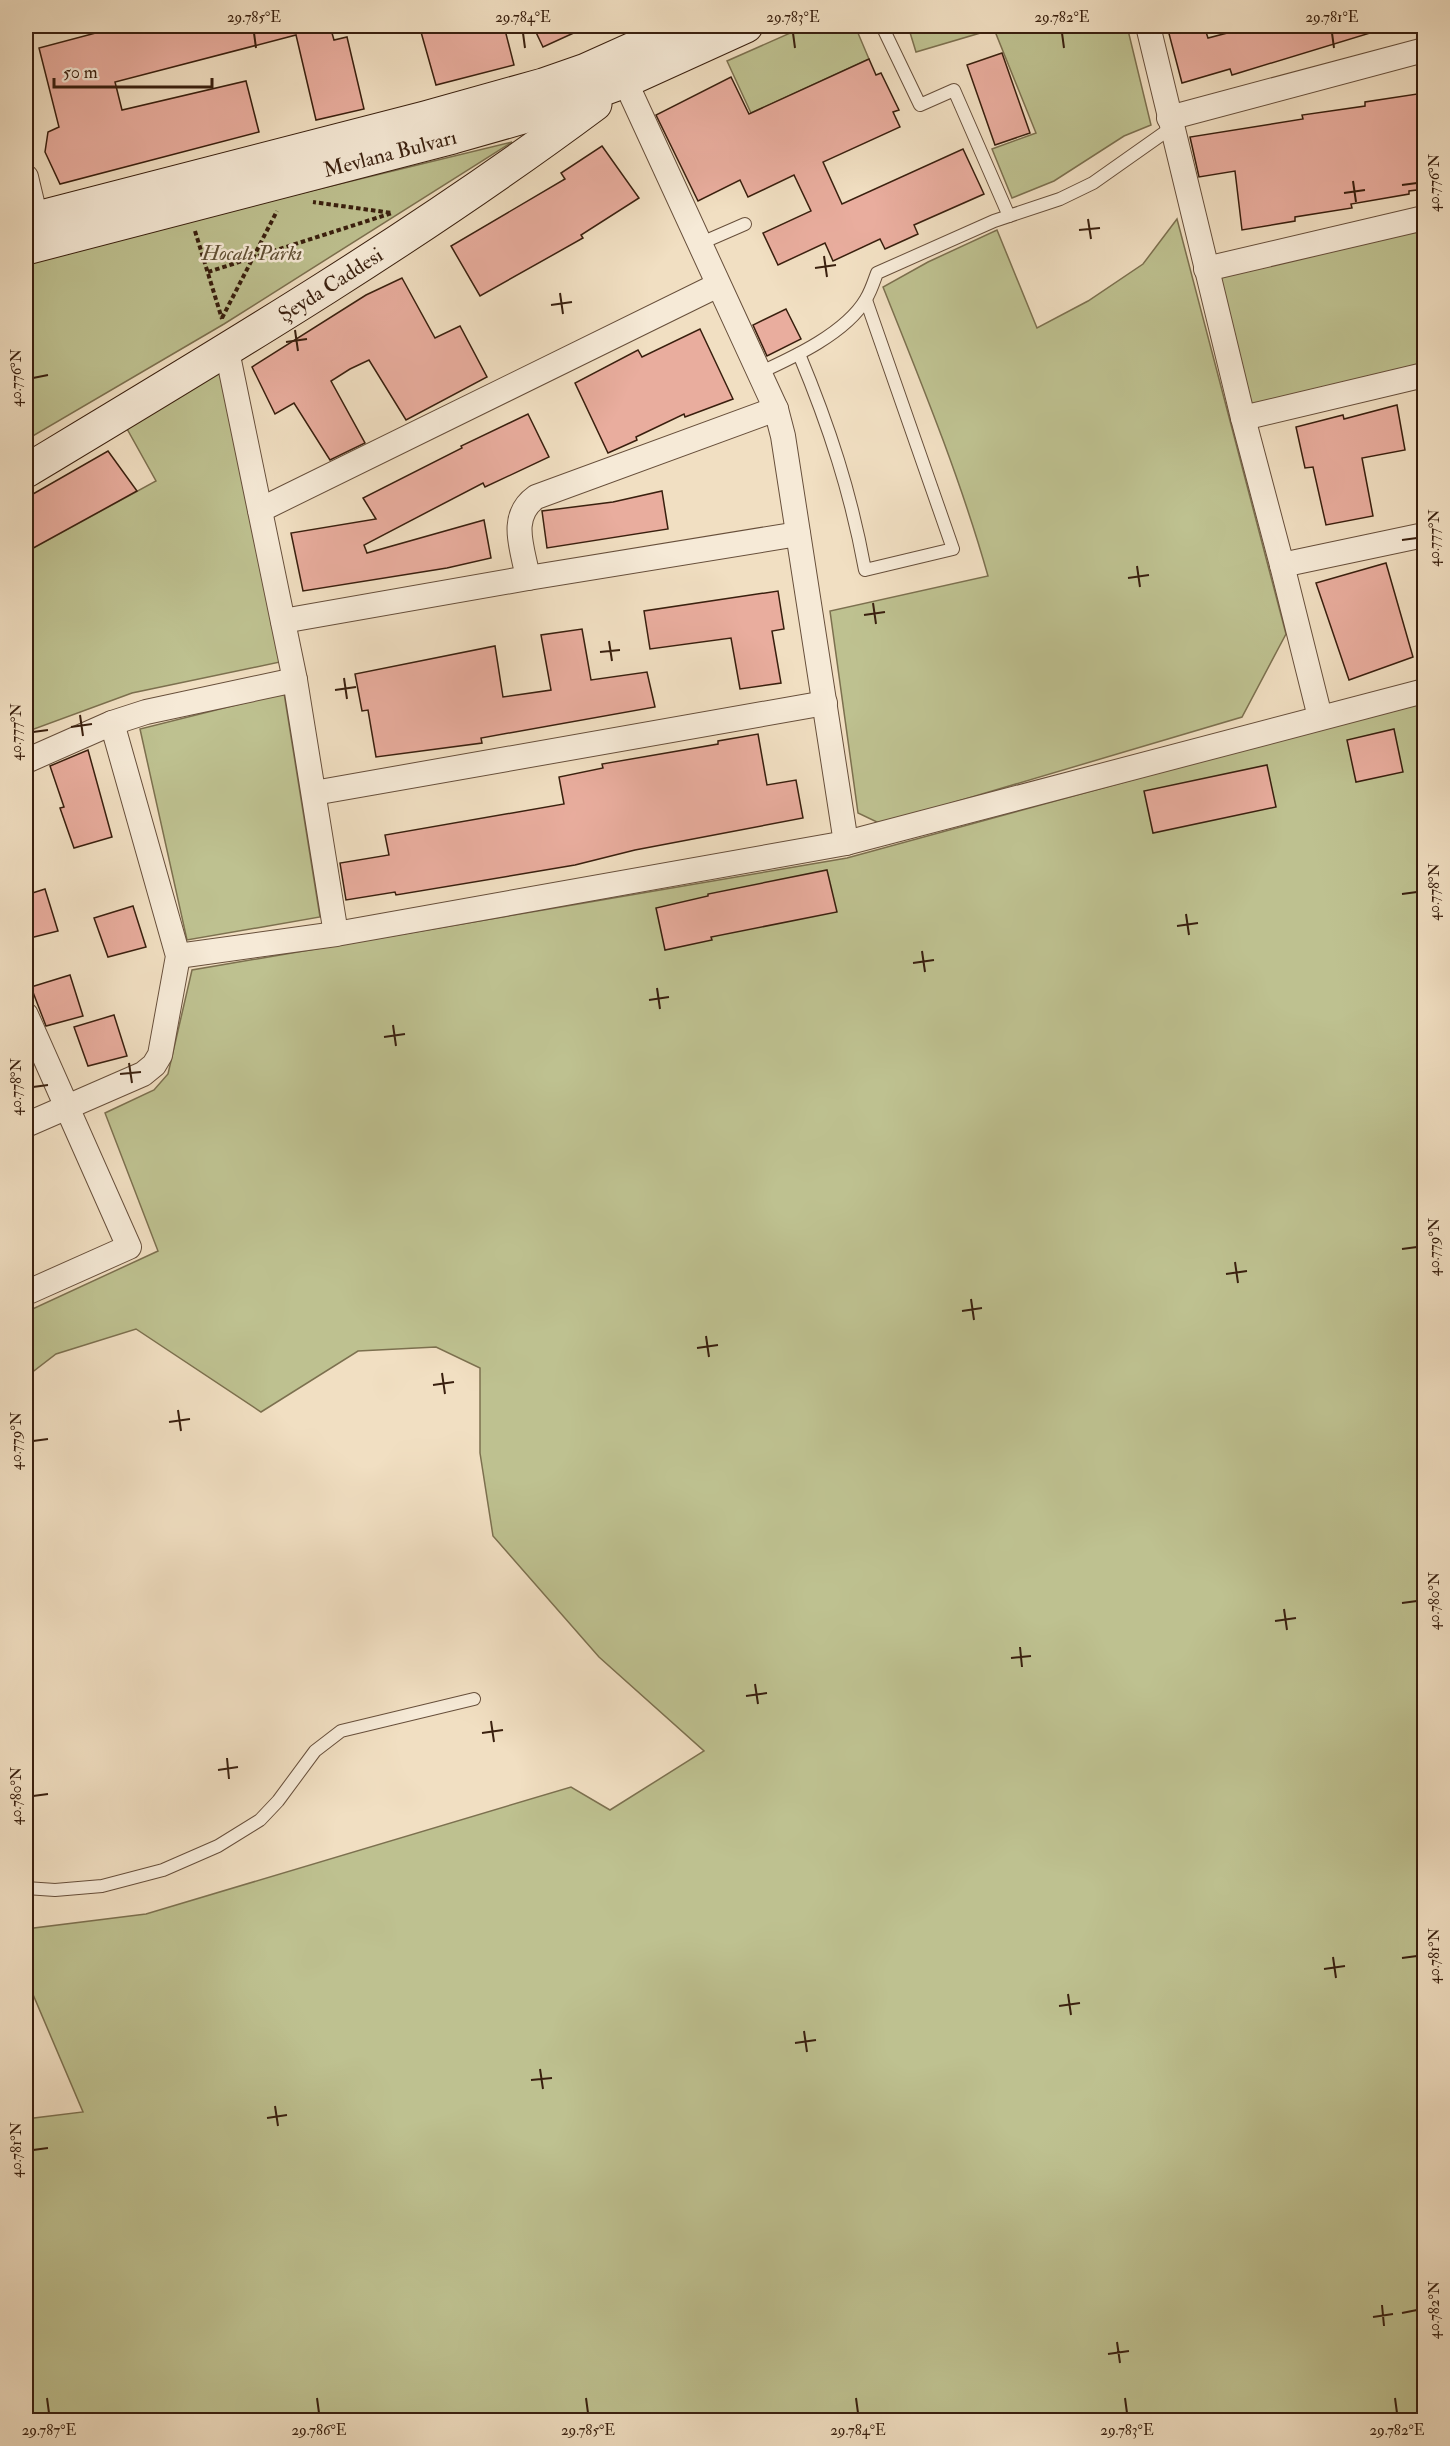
<svg xmlns="http://www.w3.org/2000/svg" width="1450" height="2446" font-family="'IM FELL Double Pica',serif">
  <style>
    .green { fill: #bec190; stroke: #7c704f; stroke-width: 1.5 }
    .building { fill: #e9ad9e; stroke: #391f0e; stroke-width: 1.5 }
    .lines { fill: none; stroke-linecap: round; stroke-linejoin: round }
    .lane-casing { stroke: #674f3b; stroke-width: 14 }
    .street-casing { stroke: #674f3b; stroke-width: 26 }
    .secondary-casing { stroke: #391f0e; stroke-width: 35 }
    .path { stroke: #391f0e; stroke-width: 4; stroke-dasharray: 4.5 3; stroke-linecap: butt }
    .lane { stroke: #f6ead7; stroke-width: 12 }
    .street { stroke: #f6ead7; stroke-width: 24 }
    .secondary { stroke: #f6ead7; stroke-width: 33 }
    .ticks { fill: none; stroke: #391f0e; stroke-width: 2 }
    .labels { text-anchor: middle; stroke-width: 5; stroke-linejoin: round; paint-order: stroke }
    .street-label { font-size: 21px; fill: #391f0e; stroke: #f6ead7 }
    .park-label { font-size: 21px; font-style: italic; fill: #615035; stroke: #f6ead7 }
    .neatline { fill: none; stroke: #391f0e; stroke-width: 2 }
    .ticks-label { font-size: 15px; text-anchor: middle; fill: #391f0e }
  </style>
  <rect width="100%" height="100%" fill="#f1dfc2"/>
  <filter id="stains"><feTurbulence type="fractalNoise" baseFrequency=".00333" numOctaves="4"/><feColorMatrix values="0 0 0 0 .2 0 0 0 0 .09 0 0 0 0 .02 0 0 0 .5 -.17"/></filter>
  <radialGradient id="worn" r=".72"><stop offset=".6" stop-color="#630" stop-opacity="0"/><stop offset="1" stop-color="#630" stop-opacity=".3"/></radialGradient>
  <g class="green">
    <polygon points="806,26 855,26 869,59 751,113 727,61"/>
    <polygon points="908,26 1127,26 1151,125 1124,136 1054,181 1012,198 992,149 1036,133 994,29 916,52"/>
    <polygon points="512,142 224,324 26,440 26,260"/>
    <polygon points="1424,218 1424,375 1243,418 1206,269"/>
    <path d="M1177,219l109,415 -44,83 -361,107 -23,-11 -28,-202 158,-35c-28,-99 -67,-194 -105,-289l45,-25 69,-32 40,98 51,-27 55,-37z"/>
    <polygon points="221,369 280,662 132,693 26,732 26,552 156,481 126,427"/>
    <polygon points="284,693 320,917 187,940 140,729"/>
    <polygon points="1424,700 1424,2420 26,2420 26,2119 83,2112 26,1978 26,1929 146,1914 571,1787 610,1810 704,1751 599,1657 493,1536 480,1453 480,1368 436,1347 358,1351 261,1412 136,1329 56,1354 26,1377 26,1312 158,1251 105,1113 154,1090 168,1074 192,970 847,858"/>
  </g>
  <g class="building">
    <polygon points="122,26 330,26 334,40 347,37 364,109 316,120 296,35 115,82 122,110 246,81 259,132 60,184 45,152 48,132 59,127 39,48"/>
    <polygon points="447,26 504,26 514,65 436,85 421,32"/>
    <polygon points="533,26 589,26 543,47"/>
    <polygon points="1167,26 1204,26 1208,38 1254,26 1380,26 1380,30 1232,75 1230,69 1182,83"/>
    <polygon points="1002,53 1030,133 995,145 967,65"/>
    <polygon points="869,59 876,75 881,73 899,110 893,112 900,127 823,162 842,204 963,149 984,194 914,225 918,234 885,249 880,239 833,261 825,243 778,265 763,233 811,211 794,175 748,197 740,180 698,201 656,115 731,77 749,114"/>
    <polygon points="1417,94 1425,146 1425,189 1409,191 1409,194 1351,204 1352,208 1295,217 1295,221 1242,230 1235,171 1199,177 1190,137 1303,119 1302,115 1365,106 1365,102"/>
    <polygon points="602,146 639,198 581,235 583,238 480,296 451,246 565,179 561,173"/>
    <polygon points="402,278 435,338 460,326 487,377 406,420 369,360 350,369 331,381 365,443 330,460 294,403 275,414 252,367 366,295"/>
    <polygon points="786,309 801,339 767,356 753,325"/>
    <polygon points="700,329 733,399 685,417 684,414 636,437 637,440 608,453 575,383 638,350 642,357"/>
    <polygon points="1397,405 1405,450 1362,458 1373,516 1326,525 1313,467 1305,468 1296,427 1343,415 1344,419"/>
    <polygon points="528,414 549,457 485,487 483,483 364,545 367,553 484,520 491,558 447,568 303,591 291,533 376,519 363,498 462,448 461,446"/>
    <polygon points="108,451 137,491 26,552 26,498"/>
    <polygon points="662,491 668,529 547,548 542,511 613,502"/>
    <polygon points="1386,563 1413,657 1349,680 1316,583"/>
    <polygon points="778,591 784,629 772,631 781,683 740,689 731,638 650,649 644,611"/>
    <polygon points="582,629 591,680 647,672 655,707 481,738 482,743 376,757 368,710 362,711 355,674 495,646 503,697 551,690 541,635"/>
    <polygon points="1394,729 1403,772 1356,782 1347,740"/>
    <polygon points="758,734 767,785 796,780 803,818 635,850 575,865 396,895 395,892 346,900 340,863 389,855 385,835 564,804 559,777 603,768 602,764 718,744 718,741"/>
    <polygon points="88,750 112,837 74,848 60,808 64,807 50,766"/>
    <polygon points="1267,765 1276,807 1153,833 1144,791"/>
    <polygon points="827,870 837,912 711,937 712,940 665,950 656,908 708,896 708,894"/>
    <polygon points="45,889 58,931 26,939 26,895"/>
    <polygon points="133,906 146,947 108,957 94,918"/>
    <polygon points="70,975 83,1016 46,1026 31,987"/>
    <polygon points="114,1015 127,1056 88,1066 74,1027"/>
  </g>
  <g class="lines">
    <g class="lane-casing">
      <g id="lane">
        <polyline points="882,26 920,105 954,90 1009,216"/>
        <polyline points="699,244 745,224"/>
        <path d="M799,354c30,72 52,139 66,216l88,-21 -87,-249"/>
        <path d="M759,373c35,-16 87,-40 107,-74 5,-8 8,-18 11,-26l117,-52 66,-22 33,-16 78,-55"/>
        <polyline points="26,1888 55,1890 102,1886 163,1870 218,1846 260,1820 278,1801 315,1751 341,1731 474,1699"/>
      </g>
    </g>
    <g class="street-casing">
      <g id="street">
        <polyline points="1148,26 1243,418 1282,565 1424,535"/>
        <polyline points="625,81 776,409 783,436 846,843"/>
        <polyline points="1169,118 1424,50"/>
        <polyline points="26,177 36,219"/>
        <polyline points="1206,269 1424,218"/>
        <polyline points="227,351 295,680 336,934"/>
        <polyline points="1243,418 1424,375"/>
        <polyline points="260,510 718,285"/>
        <polyline points="1282,565 1320,717"/>
        <path d="M528,578c-5,-29 -20,-61 8,-81l240,-88"/>
        <polyline points="283,621 528,578 798,534"/>
        <polyline points="112,723 146,712 295,680"/>
        <polyline points="26,761 112,723 178,956 160,1055 154,1065 143,1074 26,1125"/>
        <polyline points="314,793 825,703"/>
        <polyline points="178,956 336,934 846,843 1424,691"/>
        <polyline points="26,1015 129,1247 26,1293"/>
      </g>
    </g>
    <g class="secondary-casing">
      <g id="secondary">
        <polyline points="26,221 425,118 543,85 586,70 684,26"/>
        <path id="s1" d="M26,248l427,-111 84,-24 88,-32 121,-55"/>
        <path id="s2" d="M26,471c193,-116 388,-232 569,-367"/>
      </g>
    </g>
    <g class="path">
      <polyline points="195,231 222,319"/>
      <polyline points="208,272 392,213 313,202"/>
      <polyline points="222,318 277,211"/>
    </g>
    <use href="#lane" class="lane"/>
    <use href="#street" class="street"/>
    <use href="#secondary" class="secondary"/>
  </g>
  <path class="ticks" d="M254,33l2,15M523,33l2,15M793,33l2,15M1062,33l2,15M1332,33l2,15M1353,181l3,21M1402,185l15,-2M1344,193l21,-3M1088,219l3,20M1079,230l21,-2M824,256l3,21M815,268l21,-3M560,293l3,21M551,305l21,-3M295,330l3,21M286,342l21,-3M33,378l15,-3M1402,540l15,-2M1137,566l3,21M1128,578l21,-3M873,603l3,21M864,615l21,-3M609,641l3,20M600,652l20,-2M344,678l3,21M335,690l21,-3M80,715l3,21M71,727l21,-3M33,732l15,-2M1402,894l15,-2M1186,914l3,21M1177,926l21,-3M922,951l3,21M913,963l21,-3M657,988l3,21M649,1000l20,-3M393,1025l3,21M384,1037l21,-3M129,1063l3,20M120,1074l21,-2M33,1087l15,-2M1402,1249l15,-2M1235,1262l3,21M1226,1274l21,-3M971,1299l3,21M962,1311l20,-3M706,1336l3,21M697,1348l21,-3M442,1373l3,21M433,1385l21,-3M178,1410l3,21M169,1422l21,-3M33,1441l15,-2M1402,1603l15,-2M1284,1609l3,21M1275,1621l21,-3M1020,1647l2,20M1011,1658l20,-2M755,1684l3,20M746,1696l21,-3M491,1721l3,21M482,1733l21,-3M227,1758l2,21M218,1770l20,-3M33,1796l15,-2M1333,1957l3,21M1402,1958l15,-2M1324,1969l21,-3M1068,1994l3,21M1059,2006l21,-3M804,2031l3,21M795,2043l21,-3M540,2069l3,20M531,2080l21,-2M275,2106l3,20M267,2118l20,-3M33,2150l15,-2M1382,2305l2,21M1402,2313l15,-3M1373,2317l20,-3M1117,2342l3,21M1108,2354l21,-3M47,2398l2,15M317,2398l2,15M586,2398l2,15M856,2398l2,15M1125,2398l2,15M1395,2398l2,15"/>
  <g class="labels">
    <g class="street-label">
      <text dy="7" stroke="none"><textPath href="#s1" startOffset="376">Mevlana Bulvarı</textPath></text>
      <text dy="7" stroke="none"><textPath href="#s2" startOffset="357">Şeyda Caddesi</textPath></text>
    </g>
    <g class="park-label">
      <text x="252" y="260">Hocalı Parkı</text>
    </g>
  </g>
  <rect width="1450" height="2446" fill="none" stroke="#f1dfc2" stroke-width="66"/>
  <path d="M54 78v9h158v-9" fill="none" stroke="#391f0e" stroke-width="3"/>
  <text x="63" y="78" font-size="18" fill="#391f0e" stroke="#f6ead7" stroke-width="4.5" paint-order="stroke">50 m</text>
  <rect x="33" y="33" width="1384" height="2380" class="neatline"/>
  <g class="ticks-label">
    <text x="254" y="22">29.785°E</text>
    <text x="523" y="22">29.784°E</text>
    <text x="793" y="22">29.783°E</text>
    <text x="1062" y="22">29.782°E</text>
    <text x="1332" y="22">29.781°E</text>
    <text transform="translate(1434 183) rotate(-90)" y="5">40.776°N</text>
    <text transform="translate(16 378) rotate(-90)" y="5">40.776°N</text>
    <text transform="translate(1434 538) rotate(-90)" y="5">40.777°N</text>
    <text transform="translate(16 732) rotate(-90)" y="5">40.777°N</text>
    <text transform="translate(1434 892) rotate(-90)" y="5">40.778°N</text>
    <text transform="translate(16 1087) rotate(-90)" y="5">40.778°N</text>
    <text transform="translate(1434 1247) rotate(-90)" y="5">40.779°N</text>
    <text transform="translate(16 1441) rotate(-90)" y="5">40.779°N</text>
    <text transform="translate(1434 1601) rotate(-90)" y="5">40.780°N</text>
    <text transform="translate(16 1796) rotate(-90)" y="5">40.780°N</text>
    <text transform="translate(1434 1956) rotate(-90)" y="5">40.781°N</text>
    <text transform="translate(16 2150) rotate(-90)" y="5">40.781°N</text>
    <text transform="translate(1434 2310) rotate(-90)" y="5">40.782°N</text>
    <text x="49" y="2435">29.787°E</text>
    <text x="319" y="2435">29.786°E</text>
    <text x="588" y="2435">29.785°E</text>
    <text x="858" y="2435">29.784°E</text>
    <text x="1127" y="2435">29.783°E</text>
    <text x="1397" y="2435">29.782°E</text>
  </g>
  <rect width="100%" height="100%" filter="url(#stains)"/>
  <rect width="100%" height="100%" fill="url(#worn)"/>
</svg>
